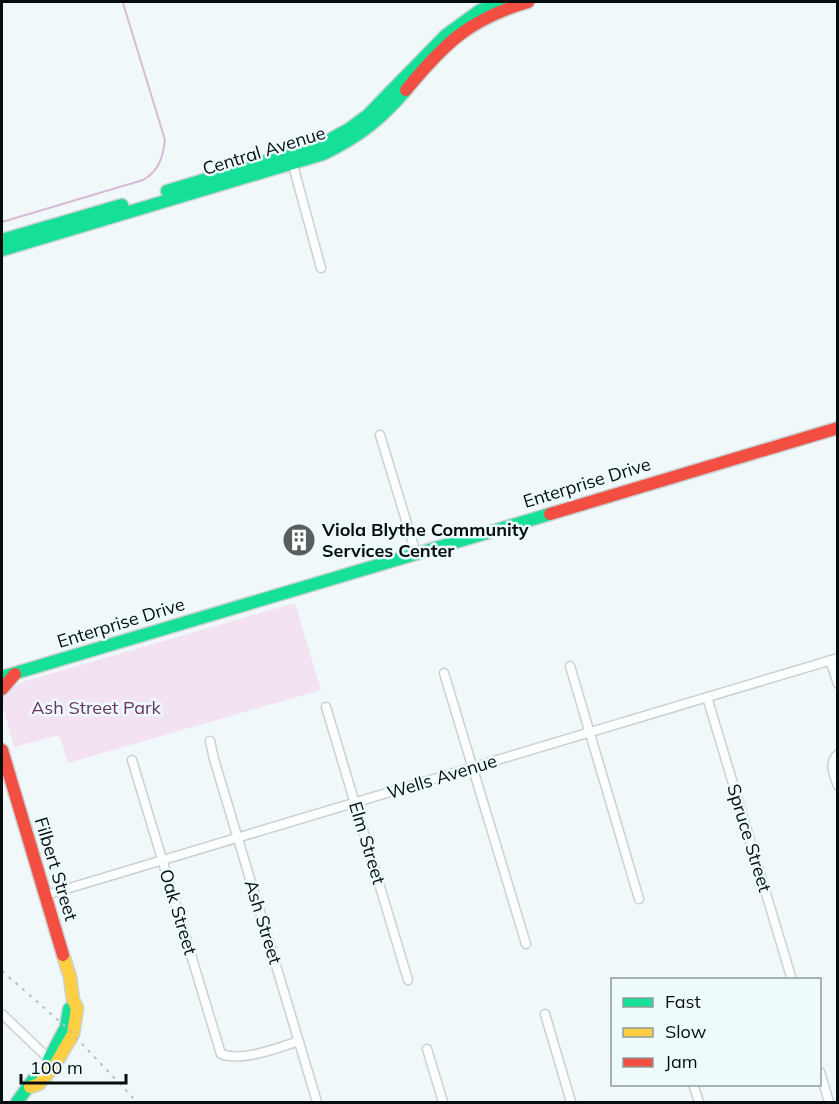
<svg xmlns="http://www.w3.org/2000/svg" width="839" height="1104" font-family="Mulish,sans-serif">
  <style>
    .green { fill: #f3e3f2 }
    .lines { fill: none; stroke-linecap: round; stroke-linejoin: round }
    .stream { stroke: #d9bad5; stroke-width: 2 }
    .street-casing { stroke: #c9d1d3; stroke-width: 11 }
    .fast-casing { stroke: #c9d1d3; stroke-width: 15 }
    .slow-casing { stroke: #c9d1d3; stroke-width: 15 }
    .jam-casing { stroke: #c9d1d3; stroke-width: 15 }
    .street { stroke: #fdfefe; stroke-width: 8 }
    .fast { stroke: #16e098; stroke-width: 12 }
    .slow { stroke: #ffcf43; stroke-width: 12 }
    .jam { stroke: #f24e42; stroke-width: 12 }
    .rail { stroke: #babcbe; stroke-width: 2; stroke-dasharray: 3 6; stroke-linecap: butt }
    .labels { text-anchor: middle; stroke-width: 5; stroke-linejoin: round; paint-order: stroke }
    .street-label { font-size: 18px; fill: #060d0e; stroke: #edfbfd }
    .poi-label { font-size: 18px; font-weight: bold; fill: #060d0e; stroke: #edfbfd; text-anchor: start }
    .park-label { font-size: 18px; fill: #6a3160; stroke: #edfbfd }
  </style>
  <rect width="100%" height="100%" fill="#f0f8fa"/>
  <polygon class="green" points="295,603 321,690 68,763 59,735 14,747 2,704 3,693 22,682"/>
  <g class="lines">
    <path class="stream" d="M2,222l141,-42c16,-9 20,-23 22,-40l-42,-137"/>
    <g class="street-casing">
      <g id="street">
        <polyline points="291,158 321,268"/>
        <polyline points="380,435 416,553"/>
        <polyline points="830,660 838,684"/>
        <polyline points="570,666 639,899"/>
        <polyline points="444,673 526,944"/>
        <polyline points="707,697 792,980"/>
        <polyline points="326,707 408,980"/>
        <polyline points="210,741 214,759 317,1102"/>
        <path d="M838,754c-10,9 -4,21 0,32"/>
        <path d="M132,760l89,294c21,8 57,-6 78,-13"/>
        <polyline points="46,895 838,658"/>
        <polyline points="2,1014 49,1059"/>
        <polyline points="545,1014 571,1102"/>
        <polyline points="427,1049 443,1102"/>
        <polyline points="820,1072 829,1102"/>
        <polyline points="693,1084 699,1102"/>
      </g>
    </g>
    <g class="fast-casing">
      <g id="fast">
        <polyline points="167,191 320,145 349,129 368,115 446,35 479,11 499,2"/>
        <polyline points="2,240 122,205"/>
        <path d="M2,250l321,-96c36,-17 57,-34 83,-64"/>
        <polyline points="2,677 550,514"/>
        <polyline points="49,1059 66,1027 69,1009"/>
        <polyline points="17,1102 33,1080"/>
      </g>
    </g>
    <g class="slow-casing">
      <polyline id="slow" points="30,1087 39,1084 55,1065 73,1034 77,1008 73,1000 70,977 63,955"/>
    </g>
    <g class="jam-casing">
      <g id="jam">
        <path d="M406,90c38,-46 63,-71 122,-88"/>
        <polyline points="550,514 838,428"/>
        <polyline points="2,689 15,674"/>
        <polyline points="2,750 63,955"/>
      </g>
    </g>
    <use href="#street" class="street"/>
    <use href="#fast" class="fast"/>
    <use href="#slow" class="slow"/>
    <use href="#jam" class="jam"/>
    <polyline class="rail" points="2,971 66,1027 137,1102"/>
  </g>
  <defs>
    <g id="building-disc" transform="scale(1.725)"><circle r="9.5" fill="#585f61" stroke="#edfbfd"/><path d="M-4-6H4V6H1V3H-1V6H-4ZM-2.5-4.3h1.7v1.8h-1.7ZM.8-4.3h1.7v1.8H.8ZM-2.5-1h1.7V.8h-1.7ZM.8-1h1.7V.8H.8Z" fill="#fff"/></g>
  </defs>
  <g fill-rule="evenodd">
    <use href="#building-disc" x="299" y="540"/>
  </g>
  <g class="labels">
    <g class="street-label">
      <text transform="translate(264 151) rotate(-17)" y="6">Central Avenue</text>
      <text transform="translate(587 483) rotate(-17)" y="6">Enterprise Drive</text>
      <text transform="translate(121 623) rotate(-17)" y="6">Enterprise Drive</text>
      <text transform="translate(442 777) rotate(-17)" y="6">Wells Avenue</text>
      <text transform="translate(749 838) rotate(73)" y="6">Spruce Street</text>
      <text transform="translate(367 843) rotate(73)" y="6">Elm Street</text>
      <text transform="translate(56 869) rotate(73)" y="6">Filbert Street</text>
      <text transform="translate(178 912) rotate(73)" y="6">Oak Street</text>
      <text transform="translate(263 922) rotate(73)" y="6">Ash Street</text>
    </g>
    <g class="poi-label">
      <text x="322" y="536">Viola Blythe Community<tspan x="322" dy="21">Services Center</tspan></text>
    </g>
    <g class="park-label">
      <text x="96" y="714">Ash Street Park</text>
    </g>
  </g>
  <rect width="839" height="1104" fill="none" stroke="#060d0e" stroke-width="6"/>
  <rect x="611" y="978" width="210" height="108" fill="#edfbfd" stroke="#919c9d" stroke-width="1.5"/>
  <rect x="623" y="998" width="30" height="9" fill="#16e098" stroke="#919c9d" stroke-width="1.5"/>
  <text x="665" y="1008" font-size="18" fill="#060d0e">Fast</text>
  <rect x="623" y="1028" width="30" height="9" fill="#ffcf43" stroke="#919c9d" stroke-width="1.5"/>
  <text x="665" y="1038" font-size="18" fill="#060d0e">Slow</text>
  <rect x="623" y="1058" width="30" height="9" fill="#f24e42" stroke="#919c9d" stroke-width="1.5"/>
  <text x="665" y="1068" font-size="18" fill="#060d0e">Jam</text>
  <path d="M21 1074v9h105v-9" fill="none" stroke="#060d0e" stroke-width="3"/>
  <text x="30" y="1074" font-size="18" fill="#060d0e" stroke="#edfbfd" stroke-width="4.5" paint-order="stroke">100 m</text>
</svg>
